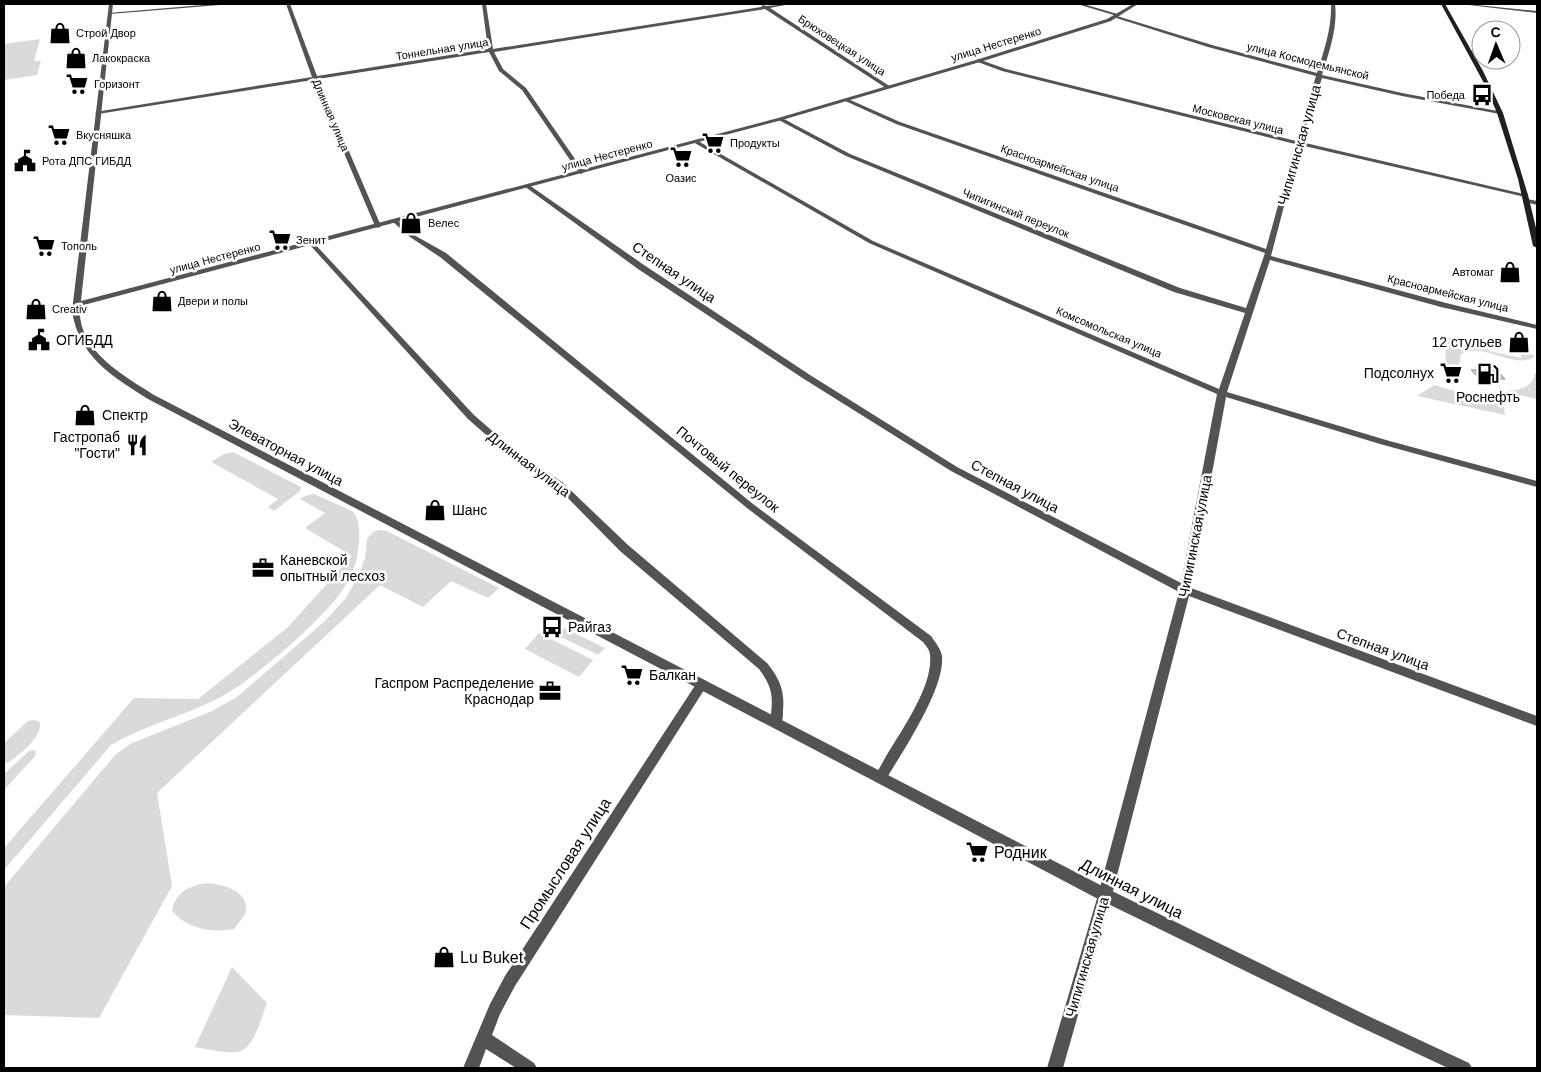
<svg xmlns="http://www.w3.org/2000/svg" width="1541" height="1072" font-family="Arial,sans-serif">
  <style>
    .green { fill: #dadada }
    .building { fill: #c3c3c3; stroke: #979797 }
    .lines { fill: none; stroke-linecap: round; stroke-linejoin: round }
    .minor { fill: #535353; fill-rule: evenodd }
    .tertiary { fill: #535353; fill-rule: evenodd }
    .secondary { fill: #202020; fill-rule: evenodd }
    .labels { text-anchor: middle; stroke-width: 5; stroke-linejoin: round; paint-order: stroke }
    .far-poi-label { font-size: 11px; fill: #000; stroke: #fff; text-anchor: start }
    .far-street-label { font-size: 11px; fill: #000; stroke: #fff }
    .street-label { font-size: 14px; fill: #000; stroke: #fff }
    .poi-label { font-size: 14px; fill: #000; stroke: #fff; text-anchor: start }
    .near-poi-label { font-size: 16px; fill: #000; stroke: #fff; text-anchor: start }
    .near-street-label { font-size: 16px; fill: #000; stroke: #fff }
  </style>
  <rect width="100%" height="100%" fill="#fff"/>
  <g class="green">
    <polygon points="40,39 34,61 41,61 37,75 4,80 4,44"/>
    <path d="M1445,337l42,9 2,5 32,7v-6l13,3v2c-21,13 -51,-16 -73,-3l-2,11 -13,-1z"/>
    <path d="M1537,372v27l-32,-7c14,-2 28,-4 30,-19z"/>
    <polygon points="1434,385 1466,394 1502,392 1505,415 1417,396"/>
    <polygon points="233,452 301,487 300,491 274,511 268,507 278,499 211,462 224,454"/>
    <path d="M314,494l38,17c9,8 8,28 6,39 -1,14 -8,28 -15,39 -19,30 -92,93 -124,109 -35,18 -74,27 -108,47l-107,125v-22l130,-150 64,1 89,-71 65,-72 -47,-28 20,-15 -25,-14 5,-3z"/>
    <polygon points="379,530 387,531 499,588 488,598 451,581 423,607 380,585 157,793 172,886 99,1018 4,1015 4,887 115,755 132,743 210,712 237,697 325,621 346,598 359,575 365,558 367,539 373,532"/>
    <polygon points="558,625 605,648 598,655 551,632"/>
    <polygon points="539,633 593,660 579,677 525,649"/>
    <path d="M34,720l6,2c2,17 -24,35 -36,43v-22l24,-22z"/>
    <polygon points="35,750 36,755 4,790 4,774 29,751"/>
    <path d="M206,883c14,1 40,6 40,25 0,8 -8,15 -12,21 -23,4 -46,0 -62,-18 4,-20 16,-24 34,-28z"/>
    <path d="M232,967l35,36c-6,14 -12,45 -29,49 -10,2 -32,-3 -43,-5z"/>
  </g>
  <polygon class="building" points="1496,369 1505,379 1481,380 1471,370"/>
  <g class="lines">
    <g class="minor">
      <polygon points="215,4 232,4 110,14 108,13"/>
      <polygon points="286,4 290,4 317,76 488,49 482,4 486,4 493,49 761,7 763,5 766,6 790,4 770,8 891,87 886,88 765,9 494,52 503,69 526,88 584,172 581,174 579,173 522,90 499,71 489,52 318,79 381,226 378,228 375,226 313,80 98,114 95,112 312,77"/>
      <polygon points="1077,4 1083,4 1121,15 1117,16"/>
      <path d="M1331,4h4c3,23 -6,48 -13,71l80,18 101,19 -3,2 -98,-18 -80,-18 -21,64 227,53 -3,2 -225,-52 -29,111 175,47 91,22v4l-96,-22 -171,-47 -43,132 159,48 151,41v6l-157,-43 -154,-47 -35,191 346,128v10l-348,-130 -77,299 -49,173h-16l51,-173 81,-303 -228,-121 -147,-92 -166,-110 -114,-83 5,-1 115,80 166,110 147,92 224,116 36,-189 -348,-151 -176,-101 5,-1 175,100 346,148 26,-76 -71,-21 -328,-136 -69,-37 5,-1 68,36 330,134 66,20 19,-55 -369,-129 -53,-24 5,-1 52,23 366,127 29,-105 -293,-73 -27,-10 3,-2 28,10 290,72 20,-65 -108,-29 -95,-30 4,-1 95,29 105,28c7,-22 15,-46 14,-69z"/>
      <polygon points="1527,199 1537,201 1537,205 1525,202 1525,200"/>
      <path d="M393,220h4l17,15 32,18 307,251 178,132c4,6 10,13 11,20 3,33 -40,96 -57,125l-4,2 -4,-2 -2,-4c15,-33 59,-85 55,-122 0,-5 -4,-9 -7,-13l-176,-134 -307,-251 -30,-20 -17,-15z"/>
      <path d="M309,242h4l161,173 40,35 48,32 66,63 139,118c12,15 18,27 16,47 0,6 0,11 -3,16l-4,1 -4,-1 -2,-4c3,-24 4,-33 -11,-53l-139,-118 -64,-65 -48,-32 -40,-35 -159,-175z"/>
      <polygon points="702,679 706,681 708,684 706,687 515,986 500,1014 492,1035 534,1063 537,1068 516,1068 486,1049 479,1068 463,1068 490,1004 505,976 698,681"/>
    </g>
    <g class="tertiary">
      <path d="M109,4h4l-32,297 697,-183 198,-58 131,-41 26,-15h5l-27,17 -131,41 -198,58 -702,186c-4,44 43,69 74,89l956,495 256,125 103,48 3,5h-24l-92,-43 -256,-125 -952,-501c-36,-23 -69,-42 -76,-88z"/>
      <polygon points="1467,4 1537,11 1537,13 1469,5"/>
    </g>
    <polygon class="secondary" points="1441,4 1445,4 1483,71 1503,113 1528,195 1537,232 1537,248 1533,246 1518,179 1497,113 1485,85"/>
  </g>
  <defs>
    <g id="shop-bare" transform="scale(1.725)"><path d="M-5-2.5h2.3a2.7 3.5 0 0 1 5.4 0H5L5.5 6h-11ZM-1.5-2.5h3a1.5 2.3 0 0 0-3 0Z" fill="#000" stroke="#fff" stroke-width="2.5" paint-order="stroke"/></g>
    <g id="supermarket-bare" transform="scale(1.725)"><path d="M-6-5.5h2.5l.6 2H6L4.5 2H-2.5L-4.4-4H-6ZM-1.5 3.2a1.3 1.3 0 1 0 .1 0ZM3 3.2a1.3 1.3 0 1 0 .1 0Z" fill="#000" stroke="#fff" stroke-width="2.5" paint-order="stroke"/></g>
    <g id="bus-bare" transform="scale(1.725)"><path d="M-5-6H5V4H4V6H2V4H-2V6H-4V4H-5ZM-3.5-4V0h7V-4ZM-3.5 1.2v1.5H-2V1.2ZM2 1.2v1.5H3.5V1.2Z" fill="#000" stroke="#fff" stroke-width="2.5" paint-order="stroke"/></g>
    <g id="civic-bare" transform="scale(1.725)"><path d="M-.6-6.5H3V-4.5H.6V-3L4-1V1h2V6H-6V1h2V-1L-.6-3ZM-1.2 2.5V6h2.4V2.5Z" fill="#000" stroke="#fff" stroke-width="2.5" paint-order="stroke"/></g>
    <g id="fuel-bare" transform="scale(1.725)"><path d="M-5.5-6h7V0h2V4h1.3V-2.5L3-4.5l.8-.8L6-3V5H2.5V1h-1V6h-7ZM-4.2-4.7v3.2H.2V-4.7Z" fill="#000" stroke="#fff" stroke-width="2.5" paint-order="stroke"/></g>
    <g id="restaurant-bare" transform="scale(1.725)"><path d="M-5-6h1v4h1v-4h1v4h1v-4h1v5L-1.5 .5V6h-2V.5L-5-1ZM5-6V6H3V1.5H1.5Q1.5-4 5-6Z" fill="#000" stroke="#fff" stroke-width="2.5" paint-order="stroke"/></g>
    <g id="office-bare" transform="scale(1.725)"><path d="M-6-3h4V-5.5h4V-3h4V5H-6ZM-1-4.5V-3h2v-1.5ZM-6 0V1H6V0Z" fill="#000" stroke="#fff" stroke-width="2.5" paint-order="stroke"/></g>
  </defs>
  <g fill-rule="evenodd">
    <use href="#shop-bare" x="60" y="33"/>
    <use href="#shop-bare" x="76" y="58"/>
    <use href="#supermarket-bare" x="77" y="84"/>
    <use href="#bus-bare" x="1482" y="95"/>
    <use href="#supermarket-bare" x="59" y="135"/>
    <use href="#supermarket-bare" x="713" y="143"/>
    <use href="#supermarket-bare" x="681" y="157"/>
    <use href="#civic-bare" x="25" y="161"/>
    <use href="#shop-bare" x="411" y="223"/>
    <use href="#supermarket-bare" x="280" y="240"/>
    <use href="#supermarket-bare" x="44" y="246"/>
    <use href="#shop-bare" x="1510" y="272"/>
    <use href="#shop-bare" x="162" y="301"/>
    <use href="#shop-bare" x="36" y="309"/>
    <use href="#civic-bare" x="39" y="340"/>
    <use href="#shop-bare" x="1519" y="342"/>
    <use href="#supermarket-bare" x="1451" y="373"/>
    <use href="#fuel-bare" x="1488" y="374"/>
    <use href="#shop-bare" x="85" y="415"/>
    <use href="#restaurant-bare" x="137" y="445"/>
    <use href="#shop-bare" x="435" y="510"/>
    <use href="#office-bare" x="263" y="568"/>
    <use href="#bus-bare" x="552" y="627"/>
    <use href="#supermarket-bare" x="632" y="675"/>
    <use href="#office-bare" x="550" y="691"/>
    <use href="#supermarket-bare" x="977" y="852"/>
    <use href="#shop-bare" x="444" y="957"/>
  </g>
  <g class="labels">
    <g class="far-poi-label">
      <text x="76" y="37">Строй Двор</text>
      <text x="92" y="62">Лакокраска</text>
      <text x="94" y="88">Горизонт</text>
      <text x="1465" y="99" text-anchor="end">Победа</text>
      <text x="76" y="139">Вкусняшка</text>
      <text x="730" y="147">Продукты</text>
      <text x="42" y="165">Рота ДПС ГИБДД</text>
      <text x="681" y="182" text-anchor="middle">Оазис</text>
      <text x="428" y="227">Велес</text>
      <text x="296" y="244">Зенит</text>
      <text x="61" y="250">Тополь</text>
      <text x="1494" y="276" text-anchor="end">Автомаг</text>
      <text x="178" y="305">Двери и полы</text>
      <text x="52" y="313">Creativ</text>
    </g>
    <g class="far-street-label">
      <text transform="translate(996 44) rotate(-17)" y="4">улица Нестеренко</text>
      <text transform="translate(842 45) rotate(33)" y="4">Брюховецкая улица</text>
      <text transform="translate(442 49) rotate(-9)" y="4">Тоннельная улица</text>
      <text transform="translate(1308 61) rotate(14)" y="4">улица Космодемьянской</text>
      <text transform="translate(331 115) rotate(67)" y="4">Длинная улица</text>
      <text transform="translate(1238 119) rotate(14)" y="4">Московская улица</text>
      <text transform="translate(607 155) rotate(-15)" y="4">улица Нестеренко</text>
      <text transform="translate(1060 168) rotate(19)" y="4">Красноармейская улица</text>
      <text transform="translate(1016 213) rotate(22)" y="4">Чипигинский переулок</text>
      <text transform="translate(215 258) rotate(-15)" y="4">улица Нестеренко</text>
      <text transform="translate(1448 293) rotate(14)" y="4">Красноармейская улица</text>
      <text transform="translate(1109 332) rotate(23)" y="4">Комсомольская улица</text>
    </g>
    <g class="street-label">
      <text transform="translate(1299 145) rotate(-74)" y="5">Чипигинская улица</text>
      <text transform="translate(674 272) rotate(34)" y="5">Степная улица</text>
      <text transform="translate(286 452) rotate(28)" y="5">Элеваторная улица</text>
      <text transform="translate(529 464) rotate(37)" y="5">Длинная улица</text>
      <text transform="translate(728 469) rotate(39)" y="5">Почтовый переулок</text>
      <text transform="translate(1015 486) rotate(28)" y="5">Степная улица</text>
      <text transform="translate(1195 536) rotate(-79)" y="5">Чипигинская улица</text>
      <text transform="translate(1383 649) rotate(20)" y="5">Степная улица</text>
      <text transform="translate(1087 957) rotate(-74)" y="5">Чипигинская улица</text>
    </g>
    <g class="poi-label">
      <text x="56" y="345">ОГИБДД</text>
      <text x="1502" y="347" text-anchor="end">12 стульев</text>
      <text x="1434" y="378" text-anchor="end">Подсолнух</text>
      <text x="1488" y="402" text-anchor="middle">Роснефть</text>
      <text x="102" y="420">Спектр</text>
      <text x="120" y="442" text-anchor="end">Гастропаб<tspan x="120" dy="16">"Гости"</tspan></text>
      <text x="452" y="515">Шанс</text>
      <text x="280" y="565">Каневской<tspan x="280" dy="16">опытный лесхоз</tspan></text>
      <text x="568" y="632">Райгаз</text>
      <text x="649" y="680">Балкан</text>
      <text x="534" y="688" text-anchor="end">Гаспром Распределение<tspan x="534" dy="16">Краснодар</tspan></text>
    </g>
    <g class="near-poi-label">
      <text x="994" y="858">Родник</text>
      <text x="460" y="963">Lu Buket</text>
    </g>
    <g class="near-street-label">
      <text transform="translate(565 863) rotate(-57)" y="6">Промысловая улица</text>
      <text transform="translate(1132 888) rotate(27)" y="6">Длинная улица</text>
    </g>
  </g>
  <rect width="1541" height="1072" fill="none" stroke="#000000" stroke-width="10"/>
  <g transform="translate(1496 45) rotate(358)"><circle r="24" fill="#ffffff" stroke="#999999"/>
  <path d="M0-4L9 19L0 12L-9 19Z" fill="#000000"/>
  <text y="-8" font-size="14" font-weight="bold" text-anchor="middle" fill="#000000">С</text>
  </g>
</svg>
